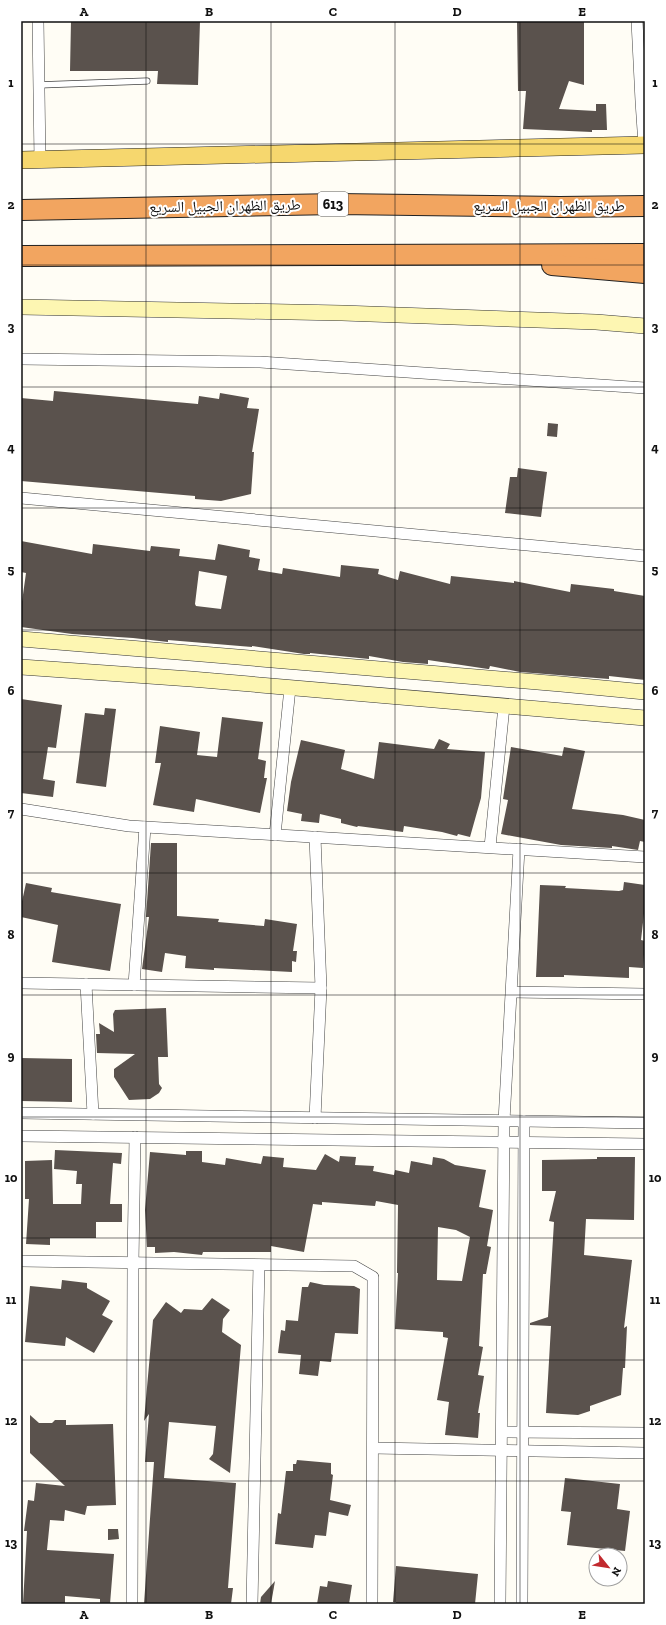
<svg xmlns="http://www.w3.org/2000/svg" width="666" height="1625" font-family="'Zilla Slab','Noto Naskh Arabic',serif">
  <style>
    .building { fill: #5a524d; fill-rule: evenodd }
    .lines { fill: none; stroke-linecap: round; stroke-linejoin: round }
    .lane-casing { stroke: #444; stroke-width: 7 }
    .street-casing { stroke: #444; stroke-width: 12 }
    .secondary-casing { stroke: #333; stroke-width: 16 }
    .primary-casing { stroke: #222; stroke-width: 18 }
    .highway-casing { stroke: #222; stroke-width: 22 }
    .lane { stroke: #fff; stroke-width: 5.5 }
    .street { stroke: #fff; stroke-width: 11 }
    .secondary { stroke: #fdf6b2; stroke-width: 15 }
    .primary { stroke: #f6d76e; stroke-width: 17 }
    .highway { stroke: #f2a560; stroke-width: 20 }
    .grid { fill: none; stroke: #111; stroke-width: 1; stroke-opacity: 0.55 }
    .labels { text-anchor: middle; stroke-width: 4; stroke-linejoin: round; paint-order: stroke }
    .shield { fill: #fff; stroke: #585858; stroke-width: 1 }
    .shield-label { font-size: 14px; font-weight: bold; fill: #111 }
    .street-label { font-size: 15px; fill: #111; stroke: #fff }
    .neatline { fill: none; stroke: #111; stroke-width: 1.5 }
    .grid-label { font-size: 13px; text-anchor: middle; font-weight: bold; fill: #111 }
  </style>
  <rect width="100%" height="100%" fill="#fffdf5"/>
  <g class="building">
    <polygon points="71,21 200,21 198,85 157,84 158,71 70,71"/>
    <polygon points="517,21 584,21 584,85 569,81 559,109 596,111 596,104 606,104 607,130 592,130 592,132 523,129 526,91 518,91"/>
    <polygon points="54,391 198,404 199,396 219,399 220,393 249,398 247,408 259,409 252,452 254,452 251,494 221,501 195,499 195,496 21,481 21,398 53,401"/>
    <polygon points="548,423 558,424 557,437 547,436"/>
    <polygon points="518,468 547,472 541,517 505,513 510,477 517,477"/>
    <path d="M21,541l71,13 1,-10 57,7 1,-5 29,3 -1,7 36,4 3,-16 32,6 -1,7 11,2 -2,11 24,4 1,-6 57,9 1,-12 38,4 -1,5 20,6 2,-9 50,13 1,-8 63,7v-2l56,11 1,-8 43,5v2l31,5v84l-36,-4v3l-89,-7 -30,-6 -1,3h-1l-60,-9v4l-25,-2 -34,-6v3l-59,-6v1h-6l-52,-8v1l-84,-7v2l-35,-4 -61,-4 -51,-7v-18l5,-36 -5,-1zM199,571l28,5 -6,33 -25,-3 -1,-2z"/>
    <polygon points="21,699 62,705 56,748 48,747 43,779 55,781 53,797 21,793"/>
    <polygon points="105,708 116,709 106,787 76,783 85,713 104,715"/>
    <polygon points="222,717 263,722 258,759 266,761 264,778 267,778 260,813 196,799 194,812 153,805 161,763 155,763 160,726 200,732 197,755 217,757"/>
    <polygon points="439,739 450,744 447,749 485,752 481,798 470,837 458,834 457,836 442,832 404,826 403,832 358,826 357,827 341,823 341,819 320,814 319,823 301,821 302,814 287,811 291,782 301,740 345,750 341,769 374,779 379,742 434,749"/>
    <polygon points="511,747 562,756 564,747 585,751 572,809 623,815 645,820 645,842 640,841 638,850 612,846 612,848 561,845 501,834 508,800 503,799"/>
    <polygon points="151,843 177,843 177,916 219,919 218,922 264,926 265,919 297,924 293,951 297,951 296,962 292,961 292,972 214,968 214,970 185,968 186,956 165,953 162,972 142,969 149,917 146,917"/>
    <polygon points="624,882 645,885 645,905 641,940 645,941 643,968 629,967 629,978 564,975 564,977 536,977 540,885 566,886 565,888 619,891 623,890"/>
    <polygon points="26,883 52,888 51,892 121,904 110,971 52,962 58,925 21,917 21,906"/>
    <polygon points="166,1008 168,1057 158,1057 159,1084 162,1088 159,1093 150,1099 129,1100 114,1077 114,1069 135,1054 97,1053 96,1034 100,1034 99,1023 114,1032 113,1014 115,1010"/>
    <polygon points="21,1058 72,1059 72,1102 21,1101"/>
    <polygon points="55,1150 122,1153 121,1164 113,1163 110,1204 122,1204 122,1222 96,1222 96,1238 50,1238 50,1245 26,1244 29,1199 25,1199 25,1161 52,1160 53,1204 81,1204 82,1184 76,1184 77,1171 54,1169"/>
    <path d="M186,1151h16v11l23,3 1,-7 35,6 2,-8 21,2 -1,9 33,3 9,-16 14,8 1,-6 16,1 -1,8 19,1 -1,5 21,4 1,-5 14,3 2,-12 21,4 1,-8 11,2 11,6 31,5 -7,37 14,3 -6,36 4,1 -5,27h-3l-4,72 4,1 -5,28 6,1 -6,37h2l-2,25 -33,-3 4,-33 -12,-2 11,-62 -5,-1v-5l-48,-3 3,-56h-1l1,-68 -22,-4 -1,5 -53,-4v3l-9,-1 -9,48 -33,-6v6h-68l-1,3 -28,-3 -19,1v-6h-8l-2,-37 5,-58 36,3zM438,1227l18,3 14,7 -8,44 -25,-1z"/>
    <polygon points="597,1157 635,1157 634,1220 586,1219 584,1255 632,1260 624,1328 627,1326 625,1368 623,1368 621,1395 590,1406 590,1411 578,1415 546,1413 551,1326 530,1325 530,1323 548,1317 550,1287 554,1222 549,1221 556,1191 542,1191 542,1160 597,1159"/>
    <polygon points="62,1280 87,1283 87,1288 110,1301 102,1315 113,1321 94,1353 66,1337 65,1346 25,1342 30,1286 61,1289"/>
    <polygon points="310,1282 324,1285 354,1286 360,1289 358,1334 335,1333 331,1362 320,1361 318,1376 299,1374 301,1355 278,1353 281,1330 285,1331 286,1320 298,1321 302,1287 308,1287"/>
    <polygon points="212,1298 230,1310 223,1319 222,1332 241,1345 230,1473 209,1459 213,1454 216,1426 169,1422 164,1478 236,1483 228,1588 233,1588 231,1604 144,1604 154,1462 145,1462 149,1414 144,1421 153,1320 166,1302 181,1313 184,1309 202,1310"/>
    <polygon points="30,1415 39,1423 52,1423 55,1420 66,1420 66,1425 113,1424 116,1505 87,1506 85,1515 65,1510 64,1521 50,1520 47,1550 114,1554 110,1604 100,1604 100,1599 65,1596 65,1604 23,1604 27,1531 24,1531 28,1500 34,1501 36,1483 65,1486 30,1453"/>
    <polygon points="297,1460 331,1463 331,1474 333,1475 330,1500 351,1505 348,1516 329,1512 326,1536 315,1535 313,1548 275,1544 278,1513 281,1514 286,1471 293,1471 293,1464 296,1464"/>
    <polygon points="565,1478 620,1484 617,1509 630,1511 625,1551 567,1545 571,1512 561,1511"/>
    <polygon points="108,1529 118,1529 119,1539 108,1540"/>
    <polygon points="396,1566 478,1574 475,1604 396,1604 396,1602 393,1602"/>
    <polygon points="275,1581 271,1604 260,1604 261,1597"/>
    <polygon points="328,1581 352,1585 349,1604 317,1604 320,1586 327,1587"/>
  </g>
  <g class="lines">
    <g class="lane-casing">
      <polyline id="lane" points="38,85 147,81"/>
    </g>
    <g class="street-casing">
      <g id="street">
        <polyline points="38,21 40,161"/>
        <polyline points="637,21 641,101 644,145"/>
        <polyline points="21,359 260,362 645,388"/>
        <polyline points="21,498 645,556"/>
        <polyline points="21,809 129,826 645,857"/>
        <polyline points="275,835 290,688"/>
        <polyline points="315,837 321,988 315,1118"/>
        <polyline points="490,847 504,706"/>
        <polyline points="21,983 321,988"/>
        <polyline points="86,984 93,1114"/>
        <polyline points="134,985 145,827"/>
        <polyline points="512,992 645,994"/>
        <polyline points="21,1113 645,1123"/>
        <polyline points="21,1136 645,1144"/>
        <polyline points="21,1261 354,1266 373,1277 372,1604"/>
        <polyline points="502,1432 645,1433"/>
        <polyline points="373,1448 645,1453"/>
        <polyline points="132,1604 133,1263 135,1137"/>
        <polyline points="252,1604 259,1265"/>
        <polyline points="500,1604 504,1121 519,849"/>
        <polyline points="522,1604 524,1121"/>
      </g>
    </g>
    <g class="secondary-casing">
      <g id="secondary">
        <polyline points="21,307 342,313 596,322 645,326"/>
        <polyline points="21,639 561,684 645,692"/>
        <polyline points="21,667 191,679 645,718"/>
      </g>
    </g>
    <g class="primary-casing">
      <polyline id="primary" points="21,160 645,145"/>
    </g>
    <g class="highway-casing">
      <g id="highway">
        <polyline points="21,210 338,204 560,207 645,206"/>
        <polyline points="21,256 645,254"/>
        <polyline points="552,265 645,273"/>
      </g>
    </g>
    <use href="#lane" class="lane"/>
    <use href="#street" class="street"/>
    <use href="#secondary" class="secondary"/>
    <use href="#primary" class="primary"/>
    <use href="#highway" class="highway"/>
  </g>
  <path class="grid" d="M146,21v1583M271,21v1583M395,21v1583M520,21v1583M21,144h624M21,265h624M21,387h624M21,508h624M21,630h624M21,752h624M21,873h624M21,995h624M21,1117h624M21,1238h624M21,1360h624M21,1481h624"/>
  <g class="labels">
    <rect class="shield" x="318" y="192" width="30" height="24" rx="3"/>
    <g class="shield-label">
      <text x="333" y="209">613</text>
    </g>
    <g class="street-label">
      <text transform="translate(225 206) rotate(-1)" y="5">طريق الظهران الجبيل السريع</text>
      <text x="549" y="211">طريق الظهران الجبيل السريع</text>
    </g>
  </g>
  <rect width="666" height="1625" fill="none" stroke="#ffffff" stroke-width="44"/>
  <g transform="translate(608 1567) rotate(120)"><circle r="19" fill="#ffffff" stroke="#a0a0a0"/>
  <path d="M0-3L7 15L0 10L-7 15Z" fill="#c1292e"/>
  <text y="-6" font-size="11" font-weight="bold" text-anchor="middle" fill="#111111">N</text>
  </g>
  <rect x="22" y="22" width="622" height="1581" class="neatline"/>
  <g class="grid-label">
    <text x="84" y="16">A</text>
    <text x="209" y="16">B</text>
    <text x="333" y="16">C</text>
    <text x="457" y="16">D</text>
    <text x="582" y="16">E</text>
    <text x="11" y="87">1</text>
    <text x="655" y="87">1</text>
    <text x="11" y="209">2</text>
    <text x="655" y="209">2</text>
    <text x="11" y="331">3</text>
    <text x="655" y="331">3</text>
    <text x="11" y="452">4</text>
    <text x="655" y="452">4</text>
    <text x="11" y="574">5</text>
    <text x="655" y="574">5</text>
    <text x="11" y="695">6</text>
    <text x="655" y="695">6</text>
    <text x="11" y="817">7</text>
    <text x="655" y="817">7</text>
    <text x="11" y="939">8</text>
    <text x="655" y="939">8</text>
    <text x="11" y="1060">9</text>
    <text x="655" y="1060">9</text>
    <text x="11" y="1182">10</text>
    <text x="655" y="1182">10</text>
    <text x="11" y="1304">11</text>
    <text x="655" y="1304">11</text>
    <text x="11" y="1425">12</text>
    <text x="655" y="1425">12</text>
    <text x="11" y="1547">13</text>
    <text x="655" y="1547">13</text>
    <text x="84" y="1619">A</text>
    <text x="209" y="1619">B</text>
    <text x="333" y="1619">C</text>
    <text x="457" y="1619">D</text>
    <text x="582" y="1619">E</text>
  </g>
</svg>
